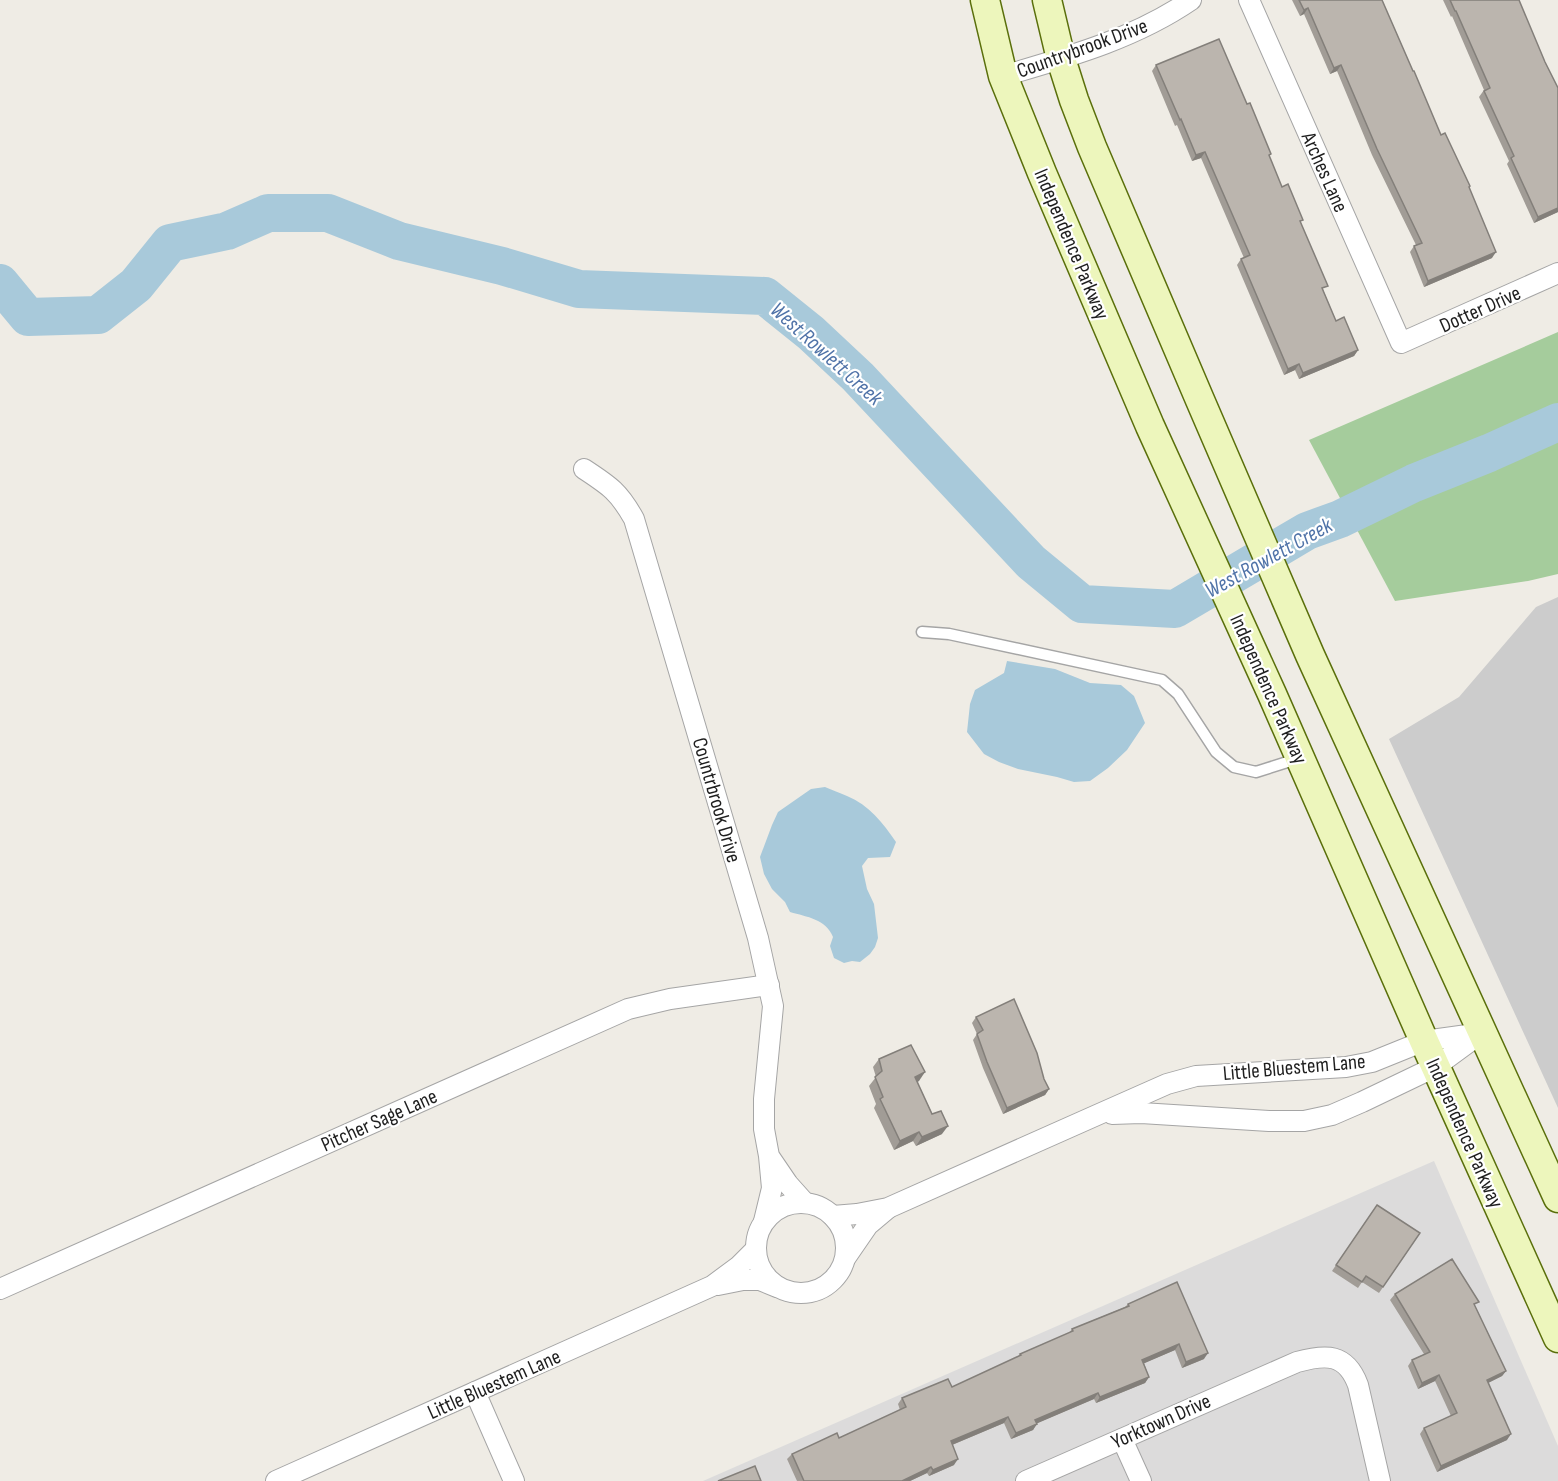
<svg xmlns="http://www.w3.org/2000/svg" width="1558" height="1481" font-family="'Sofia Sans Condensed',sans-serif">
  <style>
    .residential { fill: #dcdbdb }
    .religious { fill: #ccc }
    .forest { fill: #a5cc9c }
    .water { fill: #a8c9da }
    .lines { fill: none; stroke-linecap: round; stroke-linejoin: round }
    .river { stroke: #a8c9da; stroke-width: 38 }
    .lane-casing { stroke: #a5a5a5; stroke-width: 13 }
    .street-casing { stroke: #a5a5a5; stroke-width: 22 }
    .secondary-casing { stroke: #5a6f0b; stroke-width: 31 }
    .lane { stroke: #fff; stroke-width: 10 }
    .street { stroke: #fff; stroke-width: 20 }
    .secondary { stroke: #edf6bc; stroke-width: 28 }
    .wall { fill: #a19c96 }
    .shaded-wall { fill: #837f7a }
    .building { fill: #bbb5ae; stroke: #837f7a; stroke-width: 1.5 }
    .labels { text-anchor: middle; stroke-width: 4.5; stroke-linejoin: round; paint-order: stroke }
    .street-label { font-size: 21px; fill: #1e1e1e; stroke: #fff }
    .water-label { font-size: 22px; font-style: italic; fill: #5073a8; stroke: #fff }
  </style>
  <rect width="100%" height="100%" fill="#efece5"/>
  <polygon class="residential" points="1434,1161 1558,1446 1558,1481 703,1481"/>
  <polygon class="religious" points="1558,597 1558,1108 1389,739 1459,697 1536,607"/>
  <polygon class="forest" points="1558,332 1558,574 1528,581 1395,601 1309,440"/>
  <g class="water">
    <polygon points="1007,661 1055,669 1090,683 1121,685 1134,696 1145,723 1127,750 1108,768 1090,781 1074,782 1057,777 1018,769 999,762 984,754 967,732 970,704 975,690 1004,673"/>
    <path d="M825,787c7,3 15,6 22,9 22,9 36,27 49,46l-6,15 -22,1 -6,8 5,23 7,15 4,34 -3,9 -5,7 -10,8 -8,-1 -8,2 -10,-5 -4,-12 3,-9c-7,-18 -26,-20 -43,-25l-5,-10 -13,-13 -8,-15 -4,-17 12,-32 6,-13 33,-23z"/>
  </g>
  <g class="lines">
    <polyline class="river" points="0,283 28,317 98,315 136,285 170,243 227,231 268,213 328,213 399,241 502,266 579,289 765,296 811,333 858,377 1031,562 1082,604 1175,609 1307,531 1340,519 1414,483 1489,453 1558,422"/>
    <g class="lane-casing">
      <polyline id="lane" points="922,632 949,634 1162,680 1178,694 1216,752 1234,767 1256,772 1300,758"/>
    </g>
    <g class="street-casing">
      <g id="street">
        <polyline points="1249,0 1401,343 1558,273"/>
        <path d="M1003,76c65,-19 131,-37 188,-76"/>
        <path d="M584,469c26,17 35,23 50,50l124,419 15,68 -9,93v30l5,27 3,32 -8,33"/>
        <polyline points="1112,1114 1141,1113 1269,1121 1304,1121 1332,1115 1362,1102 1435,1067 1480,1034"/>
        <polyline points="771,1159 788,1184 805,1203"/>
        <circle cx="801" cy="1248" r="45"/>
        <polyline points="833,1216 857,1214 888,1208 1097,1115 1167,1084 1196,1076 1346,1067 1372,1062 1424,1041 1482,1033"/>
        <polyline points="846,1257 868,1225 887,1209"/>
        <polyline points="718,1285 743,1280 760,1280 777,1287"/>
        <polyline points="0,1289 628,1009 670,999 769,985"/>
        <polyline points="475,1392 514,1481"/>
        <polyline points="1122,1439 1141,1481"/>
        <polyline points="276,1481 712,1286 739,1266 755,1250"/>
        <path d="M1026,1481l271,-119c29,-8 49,-9 61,23l22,96"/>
      </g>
    </g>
    <g class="secondary-casing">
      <g id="secondary">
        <polyline points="985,0 1003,76 1042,173 1150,426 1272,694 1424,1041 1558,1338"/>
        <polyline points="1047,0 1061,59 1074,100 1092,147 1200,400 1310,655 1558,1198"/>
      </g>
    </g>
    <use href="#lane" class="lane"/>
    <use href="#street" class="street"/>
    <use href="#secondary" class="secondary"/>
  </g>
  <g class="wall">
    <polygon points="1292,0 1382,0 1441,135 1469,188 1492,258 1424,287 1410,252 1414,246 1416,245 1372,155 1337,71 1330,74 1304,14 1300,16"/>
    <polygon points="1443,0 1519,0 1558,212 1534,223 1507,164 1509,161 1479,97 1484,90 1452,16 1451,17"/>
    <polygon points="1156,65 1269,157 1282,187 1301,223 1324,292 1336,321 1358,350 1354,356 1299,379 1295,370 1284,375 1237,265 1241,259 1244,258 1201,158 1192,161 1177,125 1175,126 1152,71"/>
    <polygon points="976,1017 1044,1079 1049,1089 1045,1095 1003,1114 983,1068 973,1040 977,1034 972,1023"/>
    <polygon points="879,1059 919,1081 917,1082 942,1134 916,1146 913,1141 894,1150 874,1108 876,1104 869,1086 876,1077 873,1067"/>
    <polygon points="1377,1205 1420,1233 1379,1293 1362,1282 1358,1288 1332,1271"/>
    <polygon points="1395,1294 1475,1306 1506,1371 1502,1376 1488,1383 1507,1440 1437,1472 1420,1434 1424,1428 1451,1416 1435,1381 1418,1389 1408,1366 1412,1360 1424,1354 1390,1300"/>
    <polygon points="1128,1304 1204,1359 1182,1368 1175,1350 1144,1363 1149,1377 1145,1383 1096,1403 1094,1399 1037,1423 1033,1430 1011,1439 1004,1423 952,1445 954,1465 929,1476 927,1473 910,1481 797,1481 787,1459 792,1454 839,1438 900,1410 898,1404 902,1398 952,1387 1018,1357 1020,1354 1069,1333 1072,1329 1125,1307"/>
  </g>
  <g class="shaded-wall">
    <polygon points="1308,8 1304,14 1300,16 1304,10"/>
    <polygon points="1341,65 1337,71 1330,74 1334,68"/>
    <polygon points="1205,152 1201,158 1192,161 1196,155"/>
    <polygon points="1558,208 1558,212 1534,223 1538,217"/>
    <polygon points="1496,252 1492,258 1424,287 1428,281"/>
    <polygon points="1358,350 1354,356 1299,379 1303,373"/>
    <polygon points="1299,364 1295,370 1284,375 1288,369"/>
    <polygon points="925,1072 919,1081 909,1086 915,1077"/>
    <polygon points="1049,1089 1045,1095 1003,1114 1007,1108"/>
    <polygon points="948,1126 942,1134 916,1146 922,1137"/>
    <polygon points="919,1132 913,1141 894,1150 900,1141"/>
    <polygon points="1179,1344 1175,1350 1138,1366 1142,1360"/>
    <polygon points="1208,1353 1204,1359 1182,1368 1186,1362"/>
    <polygon points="1506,1371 1502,1376 1482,1386 1487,1380"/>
    <polygon points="1439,1375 1435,1381 1418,1389 1422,1383"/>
    <polygon points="1149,1377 1145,1383 1096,1403 1100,1397"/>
    <polygon points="1098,1393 1094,1399 1031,1426 1035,1420"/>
    <polygon points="1008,1417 1004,1423 947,1447 951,1441"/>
    <polygon points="1037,1424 1033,1430 1011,1439 1016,1433"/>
    <polygon points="1511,1434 1507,1440 1437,1472 1441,1466"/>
    <polygon points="958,1459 954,1465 929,1476 933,1470"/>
    <polygon points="931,1467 927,1473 910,1481 902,1481"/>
  </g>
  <g class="building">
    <polygon points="1299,0 1382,0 1413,71 1414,71 1441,135 1445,133 1470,186 1469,187 1496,252 1428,281 1414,246 1422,243 1377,149 1341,65 1334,68 1308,8 1304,10"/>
    <polygon points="1450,0 1519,0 1545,62 1558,88 1558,208 1538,217 1511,158 1514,156 1484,91 1490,88 1456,11 1455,11"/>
    <polygon points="1219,39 1247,104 1250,103 1271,154 1269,155 1282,187 1288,184 1303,220 1300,221 1328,286 1322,288 1336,321 1344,317 1358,350 1303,373 1299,364 1288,369 1241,259 1250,255 1205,152 1196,155 1181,119 1180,120 1156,65"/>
    <polygon points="1014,999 1037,1053 1044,1079 1049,1089 1007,1108 987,1062 977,1034 983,1030 976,1017"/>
    <polygon points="911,1045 925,1072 915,1077 932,1114 941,1111 948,1126 922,1137 919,1132 900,1141 880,1099 883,1097 875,1077 882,1071 879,1059"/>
    <polygon points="1377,1205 1420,1233 1383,1287 1366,1276 1362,1282 1336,1265"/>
    <polygon points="1452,1259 1479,1302 1474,1304 1506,1371 1487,1380 1511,1434 1441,1466 1424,1428 1457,1413 1439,1375 1422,1383 1412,1360 1430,1352 1395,1294"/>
    <polygon points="1177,1282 1208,1353 1186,1362 1179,1344 1142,1360 1149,1377 1100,1397 1098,1393 1035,1420 1037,1424 1016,1433 1008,1417 951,1441 958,1459 933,1470 931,1467 902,1481 804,1481 792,1454 837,1433 839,1438 906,1407 902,1398 948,1379 952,1387 1021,1355 1020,1354 1073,1331 1072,1329 1129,1306 1128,1304"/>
    <polygon points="755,1466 761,1481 718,1481"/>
  </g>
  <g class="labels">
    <g class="street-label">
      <text transform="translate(1082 48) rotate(-20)" y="7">Countrybrook Drive</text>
      <text transform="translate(1325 172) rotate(66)" y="7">Arches Lane</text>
      <text transform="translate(1072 244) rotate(67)" y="7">Independence Parkway</text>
      <text transform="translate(1480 309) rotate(-24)" y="7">Dotter Drive</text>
      <text transform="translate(1269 689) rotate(66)" y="7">Independence Parkway</text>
      <text transform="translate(717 800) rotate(74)" y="7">Countrbrook Drive</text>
      <text transform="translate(1294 1067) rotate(-5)" y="7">Little Bluestem Lane</text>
      <text transform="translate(379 1120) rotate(-24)" y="7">Pitcher Sage Lane</text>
      <text transform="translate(1465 1133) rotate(66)" y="7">Independence Parkway</text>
      <text transform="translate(494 1384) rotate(-24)" y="7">Little Bluestem Lane</text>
      <text transform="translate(1161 1421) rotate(-24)" y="7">Yorktown Drive</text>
    </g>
    <g class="water-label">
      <text transform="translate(827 353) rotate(42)" y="8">West Rowlett Creek</text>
      <text transform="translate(1268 557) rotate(-29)" y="8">West Rowlett Creek</text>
    </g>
  </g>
</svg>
